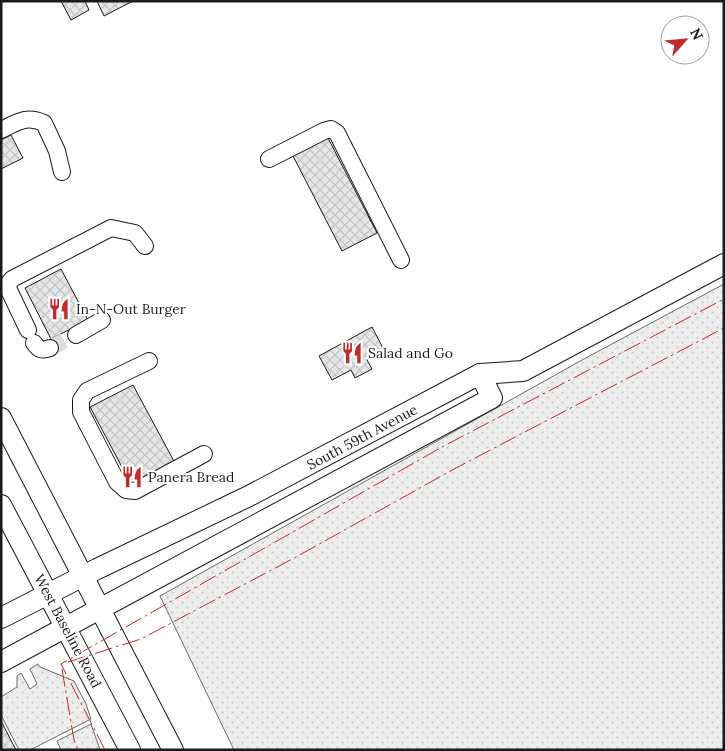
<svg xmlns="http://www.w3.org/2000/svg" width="725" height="751" font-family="Lora,serif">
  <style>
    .grass { fill: url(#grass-dots); stroke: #6a6a6a }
    .building { fill: url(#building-cross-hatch); stroke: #1a1a1a }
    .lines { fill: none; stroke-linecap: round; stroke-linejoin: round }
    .minor-tunnel { stroke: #ddd; stroke-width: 16; stroke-dasharray: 16 8; stroke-linecap: butt }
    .minor-casing { stroke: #1a1a1a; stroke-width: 18 }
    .major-casing { stroke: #1a1a1a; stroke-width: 22 }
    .minor { stroke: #fff; stroke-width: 16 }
    .major { stroke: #fff; stroke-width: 20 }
    .power { stroke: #c62828; stroke-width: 1; stroke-dasharray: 18 4 2.5 4; stroke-linecap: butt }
    .labels { text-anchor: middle; stroke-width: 4; stroke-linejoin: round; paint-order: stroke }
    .poi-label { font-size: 14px; fill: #1a1a1a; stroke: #fff; text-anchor: start }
    .street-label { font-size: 14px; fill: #1a1a1a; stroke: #fff }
  </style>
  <defs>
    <pattern id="grass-dots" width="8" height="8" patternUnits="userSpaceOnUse" patternTransform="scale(1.25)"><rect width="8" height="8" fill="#ededed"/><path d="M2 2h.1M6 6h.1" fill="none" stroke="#cbcbcb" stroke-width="1.8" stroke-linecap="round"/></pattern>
    <pattern id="building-cross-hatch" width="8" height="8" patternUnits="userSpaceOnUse" patternTransform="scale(1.25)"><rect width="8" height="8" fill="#e6e6e6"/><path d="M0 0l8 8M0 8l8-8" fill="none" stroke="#c5c5c5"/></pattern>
  </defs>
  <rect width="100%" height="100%" fill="#fff"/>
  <g class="grass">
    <polygon points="724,284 724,750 234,750 160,596 582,360"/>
    <polygon points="38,664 40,667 74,681 86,704 91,719 30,750 19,750 1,715 1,697 17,687 17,676 21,673 30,689 37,684 30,669"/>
    <polygon points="91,724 100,750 61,750 57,741"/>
  </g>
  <g class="building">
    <polygon points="61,1 85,1 89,10 71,20"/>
    <polygon points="97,1 133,1 104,16"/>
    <polygon points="11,135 23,158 1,169 1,140"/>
    <polygon points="328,138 377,233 342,251 293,156"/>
    <polygon points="61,269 88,320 51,339 25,288"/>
    <polygon points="372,327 384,350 367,360 372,369 355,378 351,370 332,380 319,356"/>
    <polygon points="133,385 176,465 131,484 90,407"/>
    <polygon points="1,721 16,750 1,750"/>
  </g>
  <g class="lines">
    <polyline class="minor-tunnel" points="50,348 76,335"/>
    <g class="minor-casing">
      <g id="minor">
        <path d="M1,130c17,-8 25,-15 43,-7l13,28 5,21"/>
        <polyline points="269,159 324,131 331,129 337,133 401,260"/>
        <polyline points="28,330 7,286 12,279 111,228 135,233 145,246"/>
        <polyline points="76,335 102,320"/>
        <path d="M34,343c5,7 8,8 16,5"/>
        <polyline points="149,361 87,391 81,400 81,412 117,482 126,490 135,491 204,454"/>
      </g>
    </g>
    <g class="major-casing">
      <g id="major">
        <polyline points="1,418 173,750"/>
        <polyline points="1,505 130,750"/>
        <polyline points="1,618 97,569 249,496 480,374 523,371 724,264"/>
        <polyline points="1,662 492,398 480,374"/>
      </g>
    </g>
    <use href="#minor" class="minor"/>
    <use href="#major" class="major"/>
    <g class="power">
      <polyline points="68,662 141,639 296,557 454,469 724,328"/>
      <polyline points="62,669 74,740 78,750"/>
      <polyline points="105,750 61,664 442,447 724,299"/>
    </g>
  </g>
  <defs>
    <g id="restaurant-bare" transform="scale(1.725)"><path d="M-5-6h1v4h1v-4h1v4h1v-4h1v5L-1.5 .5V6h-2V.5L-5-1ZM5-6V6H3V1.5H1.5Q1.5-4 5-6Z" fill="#c62828" stroke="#fff" stroke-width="2.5" paint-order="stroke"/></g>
  </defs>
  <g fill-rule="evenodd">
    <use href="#restaurant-bare" x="59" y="309"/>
    <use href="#restaurant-bare" x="352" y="353"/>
    <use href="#restaurant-bare" x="132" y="477"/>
  </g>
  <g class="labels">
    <g class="poi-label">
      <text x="76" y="314">In-N-Out Burger</text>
      <text x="368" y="358">Salad and Go</text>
      <text x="148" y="482">Panera Bread</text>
    </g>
    <g class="street-label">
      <text transform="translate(362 437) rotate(-28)" y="5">South 59th Avenue</text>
      <text transform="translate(68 631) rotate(62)" y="5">West Baseline Road</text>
    </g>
  </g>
  <rect width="725" height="751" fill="none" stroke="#1a1a1a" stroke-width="5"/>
  <g transform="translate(685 40) rotate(63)"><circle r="24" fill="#ffffff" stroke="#a3a3a3"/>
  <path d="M0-4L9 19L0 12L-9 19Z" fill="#c62828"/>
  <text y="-8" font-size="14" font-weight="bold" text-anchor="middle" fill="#1a1a1a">N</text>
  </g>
</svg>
